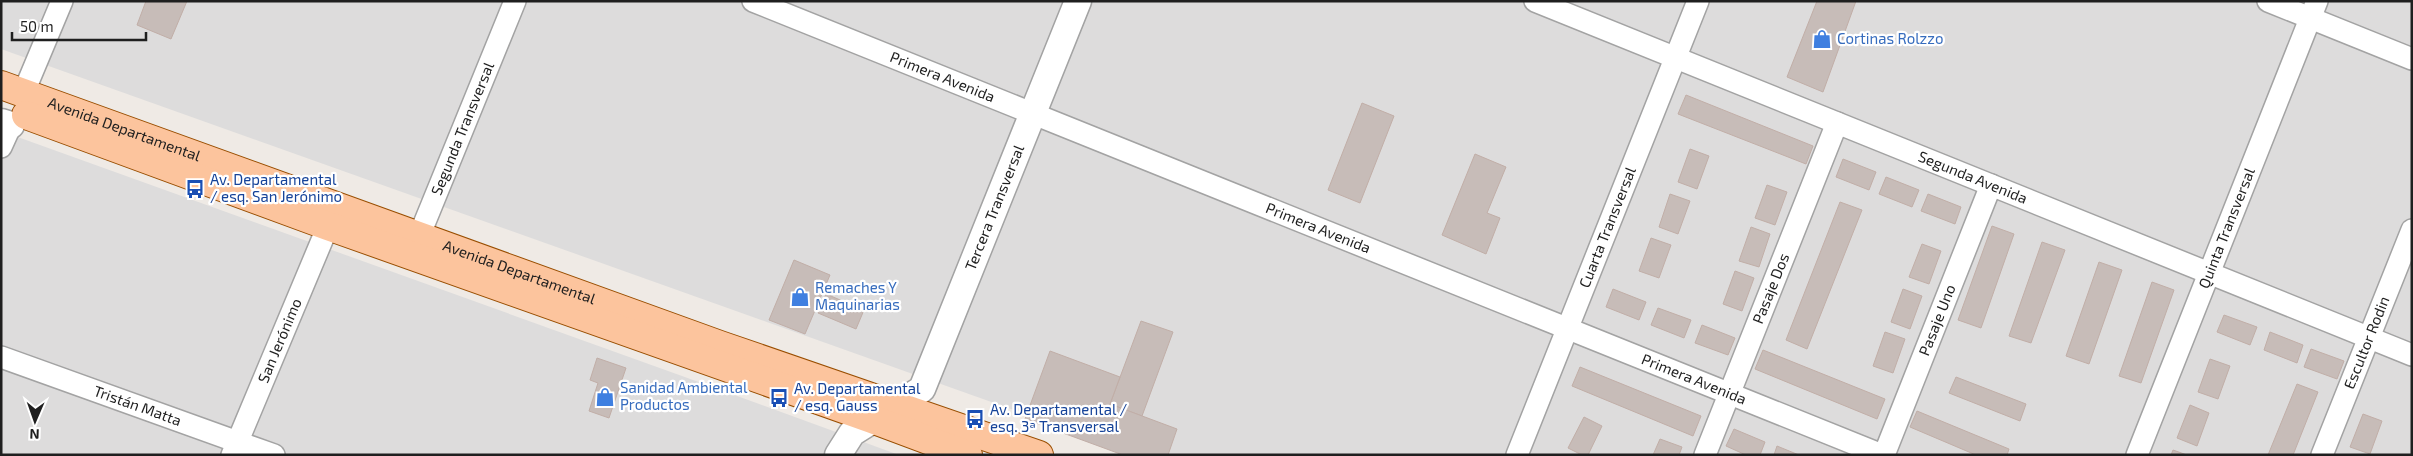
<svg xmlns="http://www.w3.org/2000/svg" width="2413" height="456" font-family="'Exo 2',sans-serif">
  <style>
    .residential { fill: #dddcdc }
    .building { fill: #c7bcb8; stroke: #c1aea7 }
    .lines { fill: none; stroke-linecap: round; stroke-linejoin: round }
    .minor-casing { stroke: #a3a3a3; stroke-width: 24 }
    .tertiary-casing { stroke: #a3a3a3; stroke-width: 29 }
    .primary-casing { stroke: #994e00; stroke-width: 30 }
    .minor { stroke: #fff; stroke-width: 21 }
    .tertiary { stroke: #fff; stroke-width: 26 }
    .primary { stroke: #fcc49d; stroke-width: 28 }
    .labels { text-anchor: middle; stroke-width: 4.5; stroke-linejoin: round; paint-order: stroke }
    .shop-label { font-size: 15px; fill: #366cbe; stroke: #fff; text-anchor: start }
    .street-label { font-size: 15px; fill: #1f1f1f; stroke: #fff }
    .transit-label { font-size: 15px; fill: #164399; stroke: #fff; text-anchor: start }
  </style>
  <rect width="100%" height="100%" fill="#efeae5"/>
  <g class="residential">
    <polygon points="1,1 2412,1 2412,455 1140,455 1,49"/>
    <polygon points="1,131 682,376 899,455 1,455"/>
  </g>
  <g class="building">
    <polygon points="146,1 187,1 171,39 137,25"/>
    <polygon points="1817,1 1856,1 1823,92 1787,77"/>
    <polygon points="1686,95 1813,146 1806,164 1678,114"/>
    <polygon points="1362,103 1394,116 1360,203 1328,190"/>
    <polygon points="1690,149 1709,156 1697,189 1678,182"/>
    <polygon points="1475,154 1506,167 1487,213 1500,218 1486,254 1442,235"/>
    <polygon points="1843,159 1876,172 1869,190 1836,177"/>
    <polygon points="1886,177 1919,190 1912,207 1879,194"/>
    <polygon points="1767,185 1787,192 1775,225 1755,218"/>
    <polygon points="1670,194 1690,201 1678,234 1659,227"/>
    <polygon points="1928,194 1961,207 1955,224 1921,211"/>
    <polygon points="1840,202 1862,210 1807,349 1786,340"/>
    <polygon points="1992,226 2014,234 1981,328 1958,320"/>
    <polygon points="1751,227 1770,234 1759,267 1739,261"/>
    <polygon points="1651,238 1671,245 1659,278 1639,271"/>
    <polygon points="2042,242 2065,250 2031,343 2009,336"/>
    <polygon points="1922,244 1941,251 1929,284 1909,277"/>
    <polygon points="794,260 830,275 805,334 769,320"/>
    <polygon points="2099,262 2122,270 2089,364 2066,356"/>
    <polygon points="1735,271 1754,278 1742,311 1723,304"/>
    <polygon points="2152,282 2174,290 2141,383 2119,376"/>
    <polygon points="1613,289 1646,302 1639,320 1606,307"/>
    <polygon points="1903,289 1922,296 1910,329 1891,322"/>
    <polygon points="826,294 864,310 856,329 818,313"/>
    <polygon points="1658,308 1691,320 1684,338 1651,325"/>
    <polygon points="2224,315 2257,327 2250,345 2217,332"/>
    <polygon points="1141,321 1173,332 1142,416 1110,404"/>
    <polygon points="1702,325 1735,338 1728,355 1695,343"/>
    <polygon points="1885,332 1905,339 1893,373 1873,366"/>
    <polygon points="2270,332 2303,345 2297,363 2264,350"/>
    <polygon points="2311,349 2344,361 2337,379 2304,367"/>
    <polygon points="1763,350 1885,399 1877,419 1755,369"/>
    <polygon points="1050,351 1120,377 1110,404 1177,429 1168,455 1123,455 1025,419"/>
    <polygon points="597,358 626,368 609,418 589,411 598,383 590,380"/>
    <polygon points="2210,359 2230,366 2218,399 2198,392"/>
    <polygon points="1580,367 1701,416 1693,436 1572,386"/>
    <polygon points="1956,377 2026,404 2020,421 1949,393"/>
    <polygon points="2297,384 2318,392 2293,455 2268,455"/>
    <polygon points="2190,405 2209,413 2197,446 2177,438"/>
    <polygon points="1917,411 2009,449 2007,455 1976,455 1910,427"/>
    <polygon points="2363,414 2382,421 2370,454 2350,447"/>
    <polygon points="1584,417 1602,426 1588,455 1582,455 1568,448"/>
    <polygon points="1734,429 1765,442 1760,455 1746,455 1726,446"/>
    <polygon points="1660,439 1682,447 1679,455 1653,455"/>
    <polygon points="1777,446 1799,455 1774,455"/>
    <polygon points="2173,450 2187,455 2171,455"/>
  </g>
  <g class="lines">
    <g class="minor-casing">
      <g id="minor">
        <path id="s1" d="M753,1l1129,454"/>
        <path id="s2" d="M1535,1l877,354"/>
        <polyline points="2268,1 2412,59"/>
        <polyline points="23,94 62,1"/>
        <polyline points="1,147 11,125"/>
        <path id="s3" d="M413,251l102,-250"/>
        <path id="s4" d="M1,357l273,98"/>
        <path id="s5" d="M232,455l96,-229"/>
        <path id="s6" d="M1517,455l181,-454"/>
        <path id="s7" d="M1705,455l132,-332"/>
        <path id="s8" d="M1884,455l107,-270"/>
        <path id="s9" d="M2137,455l180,-454"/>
        <path id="s10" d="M2322,455l90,-225"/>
      </g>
    </g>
    <g class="tertiary-casing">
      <g id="tertiary">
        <polyline points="1,122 11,125"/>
        <path id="s11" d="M838,455l14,-22 70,-44 156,-388"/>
      </g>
    </g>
    <g class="primary-casing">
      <g id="primary">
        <path id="s12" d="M1,85l719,260 319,110"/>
        <polyline points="26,115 328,226 872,419 968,455"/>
      </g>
    </g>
    <use href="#minor" class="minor"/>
    <use href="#tertiary" class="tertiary"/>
    <use href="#primary" class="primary"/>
  </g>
  <defs>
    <g id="shop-bare" transform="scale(1.5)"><path d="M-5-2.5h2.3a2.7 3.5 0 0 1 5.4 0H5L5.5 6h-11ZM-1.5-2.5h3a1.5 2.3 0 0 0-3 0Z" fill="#3f7fe0" stroke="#fff" stroke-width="2.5" paint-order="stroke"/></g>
    <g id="bus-bare" transform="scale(1.5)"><path d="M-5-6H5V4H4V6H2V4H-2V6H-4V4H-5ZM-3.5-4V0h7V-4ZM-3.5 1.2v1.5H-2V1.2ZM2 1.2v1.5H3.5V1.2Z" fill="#1a4fb4" stroke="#fff" stroke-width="2.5" paint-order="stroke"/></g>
  </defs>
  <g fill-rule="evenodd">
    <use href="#shop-bare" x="1822" y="39"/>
    <use href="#bus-bare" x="195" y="189"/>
    <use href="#shop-bare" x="800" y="297"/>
    <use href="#shop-bare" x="605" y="397"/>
    <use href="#bus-bare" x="779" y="398"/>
    <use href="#bus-bare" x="975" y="419"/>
  </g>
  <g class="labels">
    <g class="shop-label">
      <text x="1837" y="44">Cortinas Rolzzo</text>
      <text x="815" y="293">Remaches Y<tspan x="815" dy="17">Maquinarias</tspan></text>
      <text x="620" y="393">Sanidad Ambiental<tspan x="620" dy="17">Productos</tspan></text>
    </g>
    <g class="street-label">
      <text dy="5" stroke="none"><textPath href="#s1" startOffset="204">Primera Avenida</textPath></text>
      <text dy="5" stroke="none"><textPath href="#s3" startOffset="132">Segunda Transversal</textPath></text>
      <text dy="5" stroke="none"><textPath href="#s12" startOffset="131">Avenida Departamental</textPath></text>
      <text dy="5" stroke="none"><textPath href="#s2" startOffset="472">Segunda Avenida</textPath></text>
      <text dy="5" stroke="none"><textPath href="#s11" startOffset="304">Tercera Transversal</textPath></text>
      <text dy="5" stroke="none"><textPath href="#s1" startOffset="609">Primera Avenida</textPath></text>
      <text dy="5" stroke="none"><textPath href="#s6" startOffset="245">Cuarta Transversal</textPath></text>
      <text dy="5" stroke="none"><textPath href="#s9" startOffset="244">Quinta Transversal</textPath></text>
      <text dy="5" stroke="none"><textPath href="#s12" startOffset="551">Avenida Departamental</textPath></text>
      <text dy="5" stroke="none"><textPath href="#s7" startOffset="179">Pasaje Dos</textPath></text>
      <text dy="5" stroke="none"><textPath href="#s8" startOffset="145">Pasaje Uno</textPath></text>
      <text dy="5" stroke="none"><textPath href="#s5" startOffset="124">San Jerónimo</textPath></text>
      <text dy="5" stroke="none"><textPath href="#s10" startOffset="121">Escultor Rodin</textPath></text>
      <text dy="5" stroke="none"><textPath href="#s1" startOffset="1014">Primera Avenida</textPath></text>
      <text dy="5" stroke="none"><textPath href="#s4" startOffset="145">Tristán Matta</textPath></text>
    </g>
    <g class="transit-label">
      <text x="210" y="185">Av. Departamental<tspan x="210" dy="17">/ esq. San Jerónimo</tspan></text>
      <text x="794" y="394">Av. Departamental<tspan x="794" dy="17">/ esq. Gauss</tspan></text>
      <text x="990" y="415">Av. Departamental /<tspan x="990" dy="17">esq. 3ª Transversal</tspan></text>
    </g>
  </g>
  <rect width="2413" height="456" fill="none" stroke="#1f1f1f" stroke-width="5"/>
  <g transform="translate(35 421) rotate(182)" stroke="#ffffff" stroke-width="4" paint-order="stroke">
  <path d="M0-4L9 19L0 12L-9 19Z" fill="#1f1f1f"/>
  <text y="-8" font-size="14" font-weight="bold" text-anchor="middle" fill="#1f1f1f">N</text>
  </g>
  <path d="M12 32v8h134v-8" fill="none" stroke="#1f1f1f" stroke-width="2.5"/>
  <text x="20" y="32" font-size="15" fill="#1f1f1f" stroke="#ffffff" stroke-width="4" paint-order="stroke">50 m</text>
</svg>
